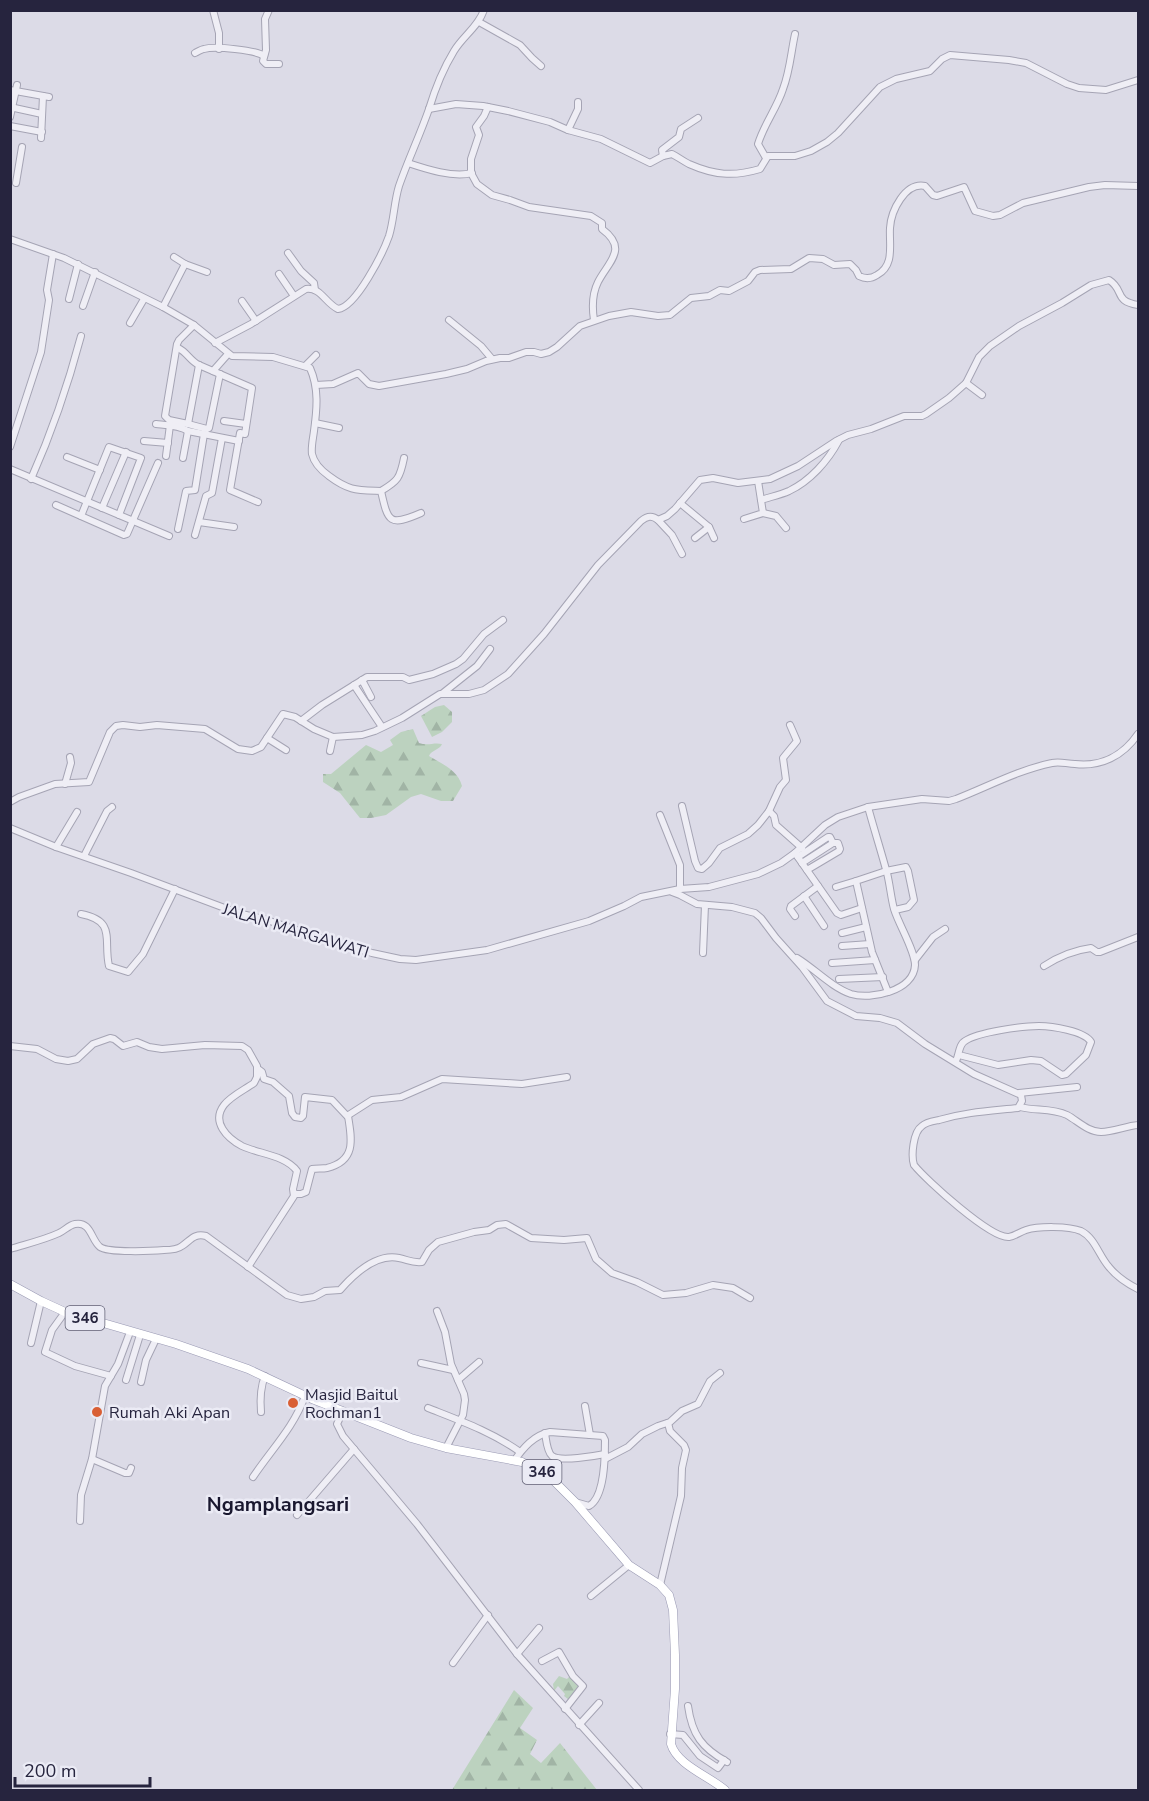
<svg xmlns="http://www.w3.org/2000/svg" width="1149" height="1801" font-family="'Nunito Sans',sans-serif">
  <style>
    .forest { fill: url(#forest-firs) }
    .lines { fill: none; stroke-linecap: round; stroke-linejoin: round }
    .minor-casing { stroke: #a5a4b4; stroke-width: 8 }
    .major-casing { stroke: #9a9ab4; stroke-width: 9 }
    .minor { stroke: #efeef5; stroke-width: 6 }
    .major { stroke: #fff; stroke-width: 8 }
    .poi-dot { fill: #d95f34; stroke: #ebebf5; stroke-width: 2 }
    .labels { text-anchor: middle; stroke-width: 5; stroke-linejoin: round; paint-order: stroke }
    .shield { fill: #ebebf5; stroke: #616075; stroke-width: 1.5 }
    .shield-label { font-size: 15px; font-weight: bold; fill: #26243e }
    .street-label { font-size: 16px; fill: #26243e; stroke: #ebebf5 }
    .poi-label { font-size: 16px; fill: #26243e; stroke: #ebebf5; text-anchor: start }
    .quarter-label { font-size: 20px; font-weight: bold; fill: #19172f; stroke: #ebebf5 }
  </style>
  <defs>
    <pattern id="forest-firs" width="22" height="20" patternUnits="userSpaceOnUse" patternTransform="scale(1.5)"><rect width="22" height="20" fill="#bcd2bf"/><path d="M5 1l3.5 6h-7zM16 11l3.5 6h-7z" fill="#a1b4a5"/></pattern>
  </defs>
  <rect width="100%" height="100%" fill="#dcdbe7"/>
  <g class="forest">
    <polygon points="444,705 452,712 452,722 442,732 432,737 421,716 435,707"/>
    <path d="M413,729l6,14c9,3 15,-1 23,1 -2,6 -11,6 -13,12 13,8 29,14 33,30l-9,15h-12l-20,-7 -10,3 -25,18 -15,3h-11l-20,-25 -17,-11v-8h8l35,-29 15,7 12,-7 -3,-5 11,-8z"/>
    <polygon points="571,1675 582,1686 569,1700 564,1696 565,1694 558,1686 554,1691 553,1684 559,1676 567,1679"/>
    <polygon points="514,1690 533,1708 520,1728 537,1740 530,1754 541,1763 560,1743 597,1790 452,1790"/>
  </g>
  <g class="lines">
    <g class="minor-casing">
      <g id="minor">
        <polyline points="213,10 219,33 219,49"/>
        <polyline points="269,10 265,19 266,50 263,61 266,64 279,64"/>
        <polyline points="479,22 520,45 532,58 541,66"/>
        <path d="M195,53c2,-1 7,-4 9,-4 11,-3 52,1 60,7"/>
        <polyline points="10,90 49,97"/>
        <polyline points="10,107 42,114"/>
        <path d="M488,107l-4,9 -8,11 3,8 -8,24v14l6,11 15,11 18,5 19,7 62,9 11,7v6c27,20 6,33 -4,53 -6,12 -6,25 -4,38"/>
        <path d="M429,109l27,-5 27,2 25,5 42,11 18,8 33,9 49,24 13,-7 9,-2c6,3 11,7 17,10 25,11 44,13 71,5l8,-13h27l16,-5 16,-9 11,-9 42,-46 16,-8 34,-8 12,-12 8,-4 59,5 17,3 41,21 12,4 27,2 32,-10"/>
        <polyline points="10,117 17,85"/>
        <polyline points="10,126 42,132"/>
        <polyline points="568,130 578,109 578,102"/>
        <polyline points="41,138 43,96"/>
        <polyline points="663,156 662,150 679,137 681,129 698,118"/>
        <path d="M766,158l-8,-14c6,-20 19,-36 25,-55 7,-18 8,-37 12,-55"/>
        <path d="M408,163c18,6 45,15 64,10"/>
        <polyline points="16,183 22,147"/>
        <path d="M10,239l54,19 99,49 31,18 38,31 41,1 37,11c9,20 7,41 4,63 -1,8 -3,16 -2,23 2,9 10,17 17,22 20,15 28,14 52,15 7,31 8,36 40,22"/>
        <polyline points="288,253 301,271 314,283 315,290"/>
        <polyline points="174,257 185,264 207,272"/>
        <polyline points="279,274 294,296"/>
        <polyline points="69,299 78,264"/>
        <polyline points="242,301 256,321"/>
        <polyline points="83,306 95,272"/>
        <polyline points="163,307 185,264"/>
        <polyline points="449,320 481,346 492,359"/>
        <polyline points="130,323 144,299"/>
        <polyline points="194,325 179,340 177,344 165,416 169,420 188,424 199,365"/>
        <path d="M215,343l36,-19 55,-35c15,-2 19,14 32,20 18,-2 45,-56 51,-73 5,-16 5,-34 10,-50 9,-26 21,-51 30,-77 6,-20 14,-40 25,-58 9,-15 24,-24 30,-41"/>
        <path d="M178,348c9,4 12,13 21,17l53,23 -7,46 -5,-1 -10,57 28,12"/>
        <polyline points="305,366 316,355"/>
        <polyline points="213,371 228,354"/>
        <polyline points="966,383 982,395"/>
        <path d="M316,385l17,-1 25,-11 11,11 10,2 67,-12 21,-5 19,-8 14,-3h9l17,-6h8l7,2 8,-2 8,-5 23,-21 29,-10 22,-4 27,4 12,-1 21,-17 18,-2 11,-6 9,1 19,-10 7,-9 5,-2 31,-1 18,-11 14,1 11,6 16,-1 6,6 3,6c6,3 12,3 18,-1 18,-10 12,-30 13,-47 1,-17 15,-46 35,-42l8,9 4,1 27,-9 11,24 18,5 7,-1 23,-12 66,-16 16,-2 33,1"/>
        <polyline points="224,421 246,424"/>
        <polyline points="315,423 339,428"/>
        <path d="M156,424c10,1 23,1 32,7l51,10"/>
        <polyline points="188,424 207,429 209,428 220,374"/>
        <polyline points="144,441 168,443"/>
        <polyline points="10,447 41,352 49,300 47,290 53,254"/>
        <polyline points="166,456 170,425"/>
        <polyline points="67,457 100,470"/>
        <polyline points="183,458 188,431"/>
        <polyline points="10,469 169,536"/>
        <path d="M31,479c21,-47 37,-94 50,-143"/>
        <path d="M381,491c17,-10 19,-13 23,-33"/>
        <path d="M761,500c9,-3 19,-5 28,-9 21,-10 39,-30 50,-51"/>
        <polyline points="680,503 709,527 714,538"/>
        <polyline points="56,505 124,535 127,534 158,463"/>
        <polyline points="102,508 126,452"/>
        <polyline points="763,513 776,516 786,528"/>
        <polyline points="81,516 109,447 141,458 119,515"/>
        <polyline points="744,519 763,513 758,481"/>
        <polyline points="658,520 672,535 682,554"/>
        <polyline points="199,522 234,527"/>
        <polyline points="178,529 186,491 195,490 204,434"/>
        <polyline points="195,535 206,496 212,493 222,438"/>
        <polyline points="695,538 709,527"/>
        <polyline points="362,680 371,697"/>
        <polyline points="354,685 382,727"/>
        <polyline points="443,693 477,666 490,649"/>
        <polyline points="301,721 322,705 367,677 403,677 409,680 433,674 456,664 463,659 484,634 503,620"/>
        <polyline points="267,738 286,750"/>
        <polyline points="330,751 333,737"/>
        <polyline points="65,784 71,763 70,757"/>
        <path d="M10,802l9,-5 36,-13 34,-2 21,-50 6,-6 7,-1 17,2 17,-2 48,4 33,20 14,2 9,-4 22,-33 12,3 19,12 19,8 29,-2 13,-4 27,-13 38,-24h29l15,-4 24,-16 36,-40 54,-69 43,-44c6,-5 11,-6 17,-1l9,-4 8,-7 25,-29 13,-2 25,5 32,-4 28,-13 38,-25 12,-6 23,-6 33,-13h18l4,-2 23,-16 17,-15 13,-26 11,-11 29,-20 43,-23 29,-18 18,-5c16,10 4,21 29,25"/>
        <polyline points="682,806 695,861 698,868 702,869 709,863 720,848 748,834 758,825 769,811 780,787 786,780 783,758 797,741 790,725"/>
        <polyline points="769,811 774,816 776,825 802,848"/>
        <polyline points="660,815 680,865 680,889"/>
        <path d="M10,828l46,19 75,26 107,40 29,7 56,19 49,14 28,6 16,1 71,-10 102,-29 35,-15 17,-9 39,-8 29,-2 49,-13 23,-11 14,-10 30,-28 13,-8 30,-10 54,-8 27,2 7,-2c31,-12 62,-29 96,-36 8,-2 15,1 23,1 26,3 48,-8 63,-30"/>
        <polyline points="56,847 77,812"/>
        <polyline points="795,853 837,913 841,915 862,908"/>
        <polyline points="84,856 107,811 112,807"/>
        <polyline points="798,857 828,837 830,837 833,843"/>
        <polyline points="802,863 833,843 838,843 840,849 839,851 807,870"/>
        <polyline points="836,887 856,881"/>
        <path d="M672,892l8,3 17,9 35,3 23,6 6,5 15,20 26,29 25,34 29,15 24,2 17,5 28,21 49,30 47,21 1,6 -4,7c-28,3 -52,4 -79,12 -5,1 -13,2 -17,6 -9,6 -11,30 -8,39 12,15 77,74 95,72 6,-1 11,-5 17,-7 12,-4 43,-4 55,1 14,7 18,25 28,36 8,10 19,17 29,22"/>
        <polyline points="804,896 824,926"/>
        <path d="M81,914c36,7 22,26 28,52l19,6 15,-18 32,-65"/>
        <polyline points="795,916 790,909 791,906 818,886"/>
        <polyline points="842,933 866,927"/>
        <polyline points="842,946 870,944"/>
        <polyline points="703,953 705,905"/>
        <path d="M797,958c18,11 34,29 54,36 20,6 63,-3 64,-29 0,-14 -16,-40 -21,-56 -3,-11 -4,-24 -7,-36 -6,-22 -13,-44 -19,-66"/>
        <polyline points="915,960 933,937 945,929"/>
        <polyline points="832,963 875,960"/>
        <path d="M1044,966c14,-9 31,-16 47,-18l6,4h3l38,-15"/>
        <polyline points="839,979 883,977"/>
        <polyline points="888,992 872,952 856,881 886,871 906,867 908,871 914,900 908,907 895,910"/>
        <path d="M10,1046l27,3 19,10 12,2 9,-2 16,-15 17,-6 4,1 9,7 14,-4 12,5 13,2 43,-4 37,1 6,4 9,16v11l-3,6c-10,7 -23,13 -30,22 -13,17 3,33 18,41 17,8 43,9 55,25l-4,18 1,7 -46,71"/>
        <path d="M956,1061c3,-6 3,-17 9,-20 13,-9 58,-15 74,-15 12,0 46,5 52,16l-5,13 -20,19 -4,1 -21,-14 -10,-1 -33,5 -39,-10"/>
        <polyline points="258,1069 262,1072 264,1079 273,1082 289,1096 292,1113 295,1117 301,1118 303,1116 305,1097 332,1100 347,1116 372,1100 401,1097 442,1079 522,1084 567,1077"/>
        <polyline points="1019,1093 1077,1087"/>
        <path d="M1020,1107c15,4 32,1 47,8 11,6 21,17 34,17 12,0 25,-6 37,-7"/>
        <path d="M294,1194h7l5,-2 6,-23c5,-1 10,0 15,-1 29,-7 25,-28 21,-52"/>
        <path d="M10,1249c16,-5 34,-9 49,-16 5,-2 10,-8 16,-9 16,-3 16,16 25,23 8,6 53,4 64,3 6,0 13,0 18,-4 9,-6 12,-13 24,-10l81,59 14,4 13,-2 11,-6 15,-1c14,-16 36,-37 59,-32 10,2 12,5 23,4l7,-12 9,-8 36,-10 15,-2 8,-5 9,-1 25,14 33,2 23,-2 9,21 16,14 25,9 26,13 23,-2 27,-8 20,3 17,10"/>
        <polyline points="437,1311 445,1332 451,1364 464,1394 465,1400 463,1415 446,1448"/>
        <polyline points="65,1312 52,1330 45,1352 75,1366 111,1376"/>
        <polyline points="31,1343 41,1301"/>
        <polyline points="421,1363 453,1370"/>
        <polyline points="126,1380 140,1335"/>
        <polyline points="458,1380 479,1362"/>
        <polyline points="141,1382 146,1360 156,1339"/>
        <polyline points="585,1406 590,1435"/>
        <path d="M428,1408c33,13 64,24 92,44"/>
        <polyline points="343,1411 337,1424 343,1436 417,1524 517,1654 639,1790"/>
        <path d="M261,1412c-1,-12 -1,-24 4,-36"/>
        <path d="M545,1433c1,6 2,19 7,23 8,6 43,0 53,-2"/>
        <polyline points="92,1459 125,1473 129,1473 131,1468"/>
        <polyline points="605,1459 628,1447 642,1434 658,1426 670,1422 682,1411 698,1404 710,1381 720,1373"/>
        <path d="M514,1461c9,-13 20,-26 36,-29l53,4 2,4c0,17 0,57 -16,66l-14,-4"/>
        <path d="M253,1477c18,-27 41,-50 52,-81"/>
        <polyline points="297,1515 354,1449"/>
        <polyline points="80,1521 81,1495 92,1459 105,1386 118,1364 130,1332"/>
        <polyline points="660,1585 681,1496 682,1468 686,1450 684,1445 670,1431 668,1423"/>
        <polyline points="591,1596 629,1565"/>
        <polyline points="517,1654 539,1628"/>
        <polyline points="542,1661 559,1652 573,1676 583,1686 565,1709"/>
        <polyline points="453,1663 488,1615"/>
        <path d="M688,1706c4,29 14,42 39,56"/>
        <polyline points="579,1725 599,1703"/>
        <polyline points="670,1734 683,1735 700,1756 718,1768 724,1760"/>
      </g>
    </g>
    <g class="major-casing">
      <path id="major" d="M10,1284l31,17 24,11 111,32 72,25 64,30 99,39 35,10 76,14 27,14 26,26 54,63 31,20 9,10 4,15 2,45v34l-4,55c6,21 38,32 54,46"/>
    </g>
    <use href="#minor" class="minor"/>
    <use href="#major" class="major"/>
  </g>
  <g class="poi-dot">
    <circle cx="293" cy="1403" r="6"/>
    <circle cx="97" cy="1412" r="6"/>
  </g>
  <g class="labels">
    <g class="shield">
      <rect x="65.5" y="1306" width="39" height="24" rx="4.5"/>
      <rect x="522.5" y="1460" width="39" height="24" rx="4.5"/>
    </g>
    <g class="shield-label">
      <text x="85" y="1323">346</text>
      <text x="542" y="1477">346</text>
    </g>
    <g class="street-label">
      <text transform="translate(296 930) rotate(17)" y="6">JALAN MARGAWATI</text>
    </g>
    <g class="poi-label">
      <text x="305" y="1400">Masjid Baitul<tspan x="305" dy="18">Rochman1</tspan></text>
      <text x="109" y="1418">Rumah Aki Apan</text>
    </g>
    <g class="quarter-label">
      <text x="278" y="1511">Ngamplangsari</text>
    </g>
  </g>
  <rect width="1149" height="1801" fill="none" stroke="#26243e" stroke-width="24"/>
  <path d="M15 1777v9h135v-9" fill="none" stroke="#26243e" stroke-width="3"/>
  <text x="24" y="1777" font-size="18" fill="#26243e" stroke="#ebebf5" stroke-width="4.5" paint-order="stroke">200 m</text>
</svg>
